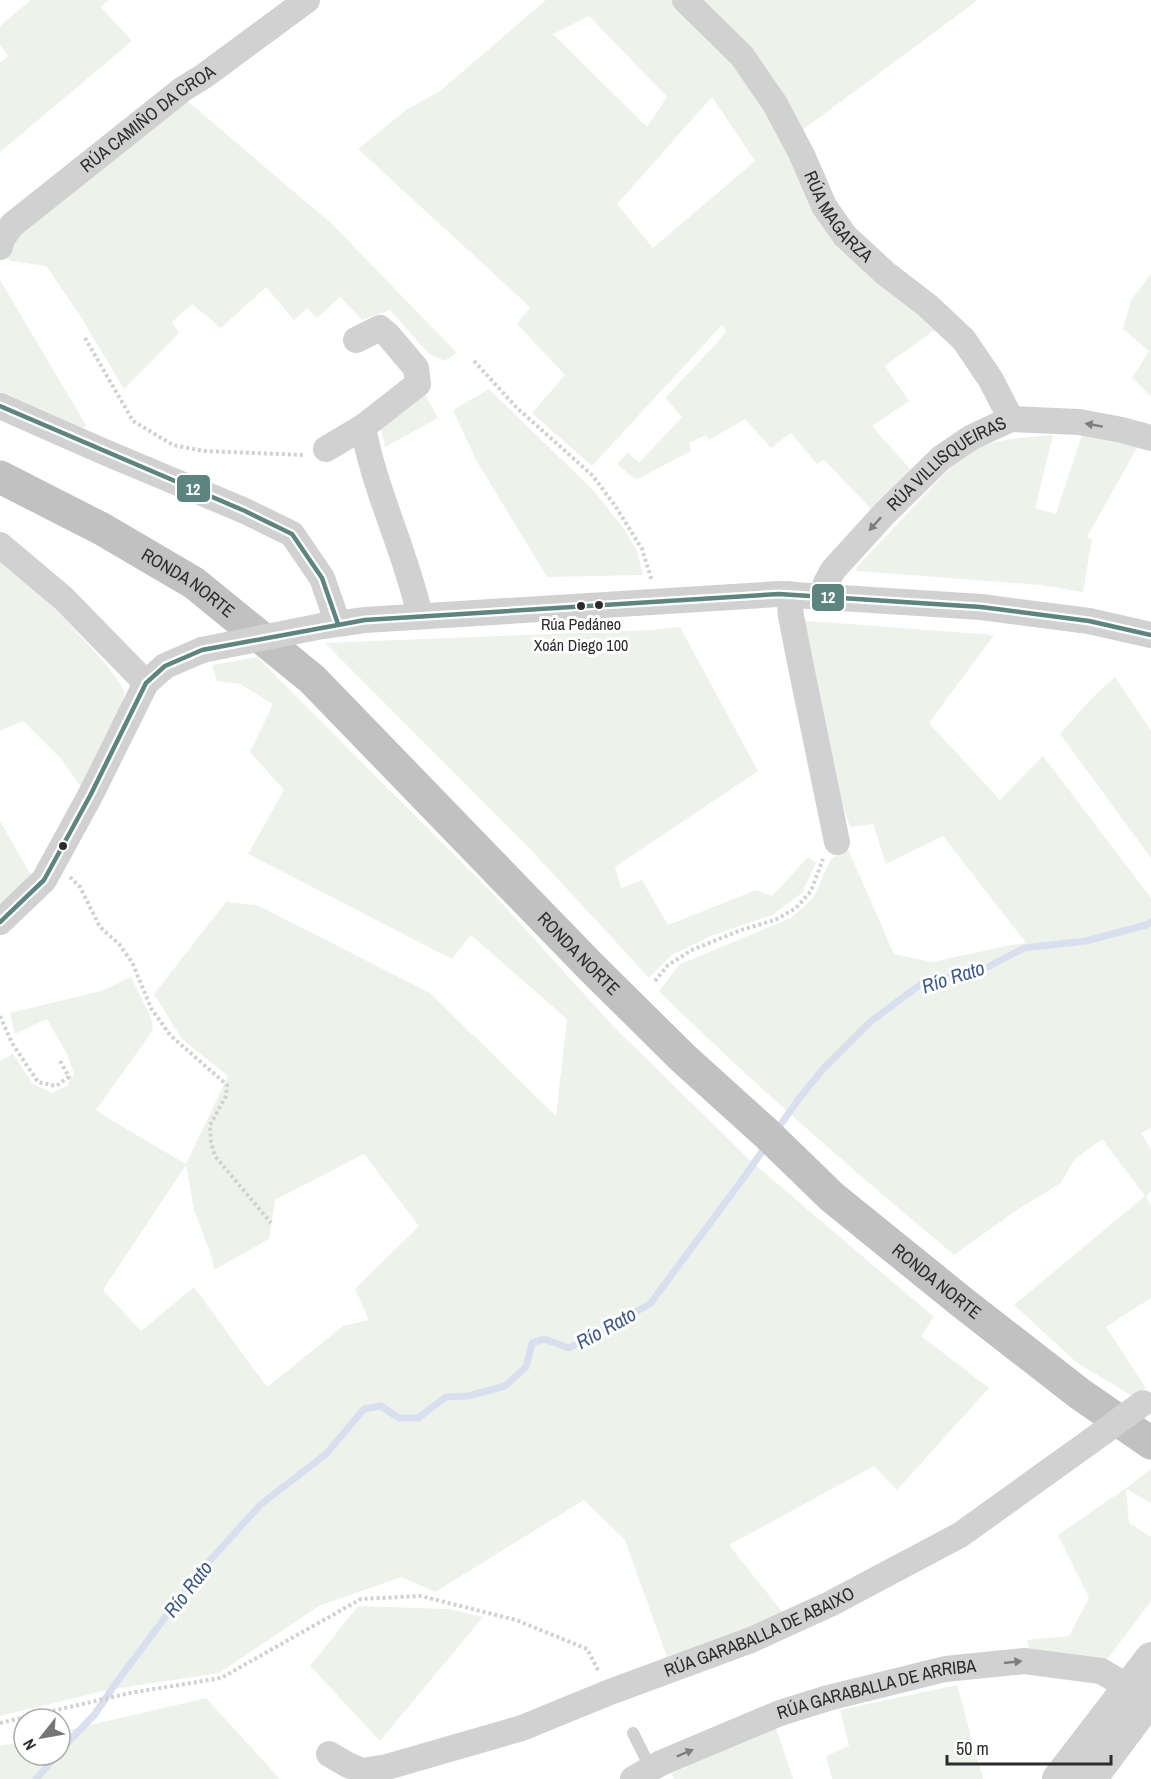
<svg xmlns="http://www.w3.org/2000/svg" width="1151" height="1779" font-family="'Archivo Narrow',sans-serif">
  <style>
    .green { fill: #edf3eb; fill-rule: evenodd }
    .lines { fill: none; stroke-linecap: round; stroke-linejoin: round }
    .stream { stroke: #d8e0ef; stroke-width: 7 }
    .path { stroke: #d1d1d1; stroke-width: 4; stroke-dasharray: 3 3; stroke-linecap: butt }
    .service { stroke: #d1d1d1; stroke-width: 12 }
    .minor { stroke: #d1d1d1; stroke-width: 26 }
    .tertiary { stroke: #d1d1d1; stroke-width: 32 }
    .trunk { stroke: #c1c1c1; stroke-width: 33 }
    .minor-bridge { stroke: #d1d1d1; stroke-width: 26 }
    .bus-1-casing { stroke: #fff; stroke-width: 9 }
    .bus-1 { stroke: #5b857e; stroke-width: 4.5 }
    .oneway { fill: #7e7e7e }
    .bus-dot { fill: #2c2c2c; stroke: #fff; stroke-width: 2 }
    .labels { text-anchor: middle; stroke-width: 6; stroke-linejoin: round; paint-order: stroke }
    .bus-label { font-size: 16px; fill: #2c2c2c; stroke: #fff }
    .street-label { font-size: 18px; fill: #2c2c2c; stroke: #fff }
    .water-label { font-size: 20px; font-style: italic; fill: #3f5a89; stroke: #fff }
    .line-badge { stroke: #fff; stroke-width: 2 }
    .badge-label { font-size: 16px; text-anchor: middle; font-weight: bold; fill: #fff }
  </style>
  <rect width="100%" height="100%" fill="#fff"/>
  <g class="green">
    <polygon points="31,0 109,0 101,7 132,41 0,152 0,63 8,56 0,45 0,26"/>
    <path d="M546,0h130l60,58 76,137 131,129 -58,42 24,35 -37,25 39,44 -39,40 -48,-50 -7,4 -26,-31 -20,15 -26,-29 -36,21 -3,-5 -17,8 2,8 -55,29 -19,-16 11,-12 11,11 43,-46 -17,-19 51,-54 10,-13 -4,-6 -130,141 -60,-53 33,-38 -48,-51 13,-17 -172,-158 48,-39 34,-19zM589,16l78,81 -20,30 -94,-93zM712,97l43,64 -102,87 -36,-44z"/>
    <polygon points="695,0 978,0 797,134"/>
    <polygon points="185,99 332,224 457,353 445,361 429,354 390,310 362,320 340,297 317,318 307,308 294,320 266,287 221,328 192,304 172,322 179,333 124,389 79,314 46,266 11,261 3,254 19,229"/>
    <polygon points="1151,274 1151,396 1132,378 1149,351 1123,329 1131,300"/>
    <polygon points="0,280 86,425 82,428 0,392"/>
    <polygon points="422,389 438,418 385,447 380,424"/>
    <polygon points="489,389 593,490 625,530 637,551 643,575 547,577 476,460 453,410"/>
    <polygon points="1053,435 1035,508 1056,514 1082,435 1138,446 1087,537 1092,539 1083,592 1041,585 857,571 856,568 951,467 979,446 1009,439"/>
    <path d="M0,559c7,5 15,11 22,17 15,13 101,101 102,116 2,15 -34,79 -42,96l-20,-28 -39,-39 -23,10z"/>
    <path d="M797,620l197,15 -65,88 71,77 43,-44 108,142v230l-10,5 10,16v42l-5,5 5,9v93l-45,29 40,61 -12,9 -58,-35 -62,-57 131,-109 -43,-57 -27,20 -14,24 -44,27 -63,45c-101,-85 -201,-171 -295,-264l21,-27 111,-46 22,-20 18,-39 17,-10 46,105 38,8 74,-16 20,-3 -83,-107 -57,28 -13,-40 -23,3 -21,-64z"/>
    <polygon points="680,627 758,771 615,867 621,888 642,880 668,925 756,890 772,896 808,857 816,863 802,893 772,915 711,936 672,955 649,978 532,851 325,643 650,630"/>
    <path d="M257,657l240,241 119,131 137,134 181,154 -13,19 68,52 -92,102 -23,-24 -145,79 55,69 -115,49 -44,-123 -41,-40 -149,92 -34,-15 -82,29 -100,67 -112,17 -107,26v-655l13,-7 20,30 19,9 15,-7 7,-12 -7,-20 -20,-35 -32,15 -5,-21 91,-22 30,-14 20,40 2,13 -57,80 15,10 75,44 42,-88 -46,-37 -28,-45 72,-92 31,3 173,88 126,123 11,-97 -96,-84 -19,24 -204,-105 36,-64 -34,-38 23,-48 -33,-20 -23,-3 -5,-16zM364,1154l55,72 -64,63 14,31 -26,6 -76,61 -73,-100 -53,44 -38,-41 83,-125 8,45 18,48 2,12 55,-31 6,-39z"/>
    <polygon points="1115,677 1151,731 1151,858 1060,734 1091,699"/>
    <polygon points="0,821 31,875 16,891 0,903"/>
    <polygon points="1151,1469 1151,1503 1126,1489 1129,1523 1151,1537 1151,1601 1106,1661 1031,1656 1027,1640 1069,1636 1089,1598 1058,1535 1126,1488"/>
    <polygon points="358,1606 449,1609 483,1617 380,1741 310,1666"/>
    <polygon points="957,1685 983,1779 832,1779 826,1756 849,1746 840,1710"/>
    <polygon points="206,1698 280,1779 0,1779 0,1746 24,1741 24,1755 60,1755 60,1732"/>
    <polygon points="775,1725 793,1779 674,1779 671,1774"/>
  </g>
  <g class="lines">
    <g class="stream">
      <polyline points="776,1131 798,1100 823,1069 870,1022 921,984 982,970 1024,948 1086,941 1146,925 1151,922"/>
      <polyline points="60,1751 95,1714 116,1683 197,1575 260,1505 326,1454 364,1409 381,1406 399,1418 418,1418 446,1397 468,1396 505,1386 526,1367 532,1343 544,1339 569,1348 650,1304 742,1180 766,1146"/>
      <polyline points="36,1779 57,1755"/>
    </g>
    <g class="path">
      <polyline points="85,338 133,421 173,445 203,451 305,455"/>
      <polyline points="474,361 517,408 593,476 616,507 642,549 652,581"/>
      <polyline points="70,877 80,887 100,927 119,944 132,962 151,1008 170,1035 227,1085 226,1096 210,1125 211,1142 215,1156 271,1223"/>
      <polyline points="655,981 668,965 692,950 741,930 775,920 796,908 811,891 823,859"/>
      <polyline points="0,1016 12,1043 38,1082 56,1086 69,1077 60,1061"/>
      <polyline points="0,1723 130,1693 221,1678 361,1599 421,1596 516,1620 587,1649 599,1672"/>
    </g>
    <polyline class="service" points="633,1733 651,1769"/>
    <g class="minor">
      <path id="s1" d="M685,0l57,56 33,48 27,51 22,51 21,30 40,37 43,33 36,34 27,40 20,39"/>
      <path id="s2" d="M0,247l2,-8 10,-14 171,-136 21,-13 103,-76"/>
      <path d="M356,340l24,-12 8,7 28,33 2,16 -55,43c12,65 43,125 57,189"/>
      <polyline points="0,406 102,451 245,511 292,534 322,578 338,624"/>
      <polyline points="326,449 363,427"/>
      <polyline points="0,545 63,598 146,683"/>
      <polyline points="789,594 791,616 800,662 837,842"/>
      <path id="s3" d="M823,597l3,-14 7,-13 51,-56 57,-56 31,-21 39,-18 68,3 43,8 29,8"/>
      <polyline points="322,626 365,620 779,594 981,607 1089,621 1151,635"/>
      <polyline points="0,922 44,880 91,794 146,683 165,666 202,650"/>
      <path id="s4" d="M329,1754l19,11 14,6 25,-4 135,-39 88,-36 141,-52 79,-36 130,-69 131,-94"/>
      <path id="s5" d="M633,1779l28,-16 119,-50 48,-15 117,-29 79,-8 77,10 27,16"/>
    </g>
    <g class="tertiary">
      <polyline points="1058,1779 1151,1658"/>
      <polyline points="1091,1779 1151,1698"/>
    </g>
    <path class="trunk" id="s6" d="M0,477l102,52 92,54 118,96 278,287 93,92 83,75 66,64 131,106 117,91 71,49"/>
    <g class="minor-bridge">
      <polyline points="202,650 322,626"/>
      <polyline points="1091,1441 1143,1403"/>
    </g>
    <g class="bus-1-casing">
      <g id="bus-1">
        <polyline points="0,406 245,511 292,534 322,578 338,624"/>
        <polyline points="0,922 44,880 91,794 146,683 165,666 202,650 365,620 779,594 981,607 1089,621 1151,635"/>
      </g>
    </g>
    <use href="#bus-1" class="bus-1"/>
  </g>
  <defs><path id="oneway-solid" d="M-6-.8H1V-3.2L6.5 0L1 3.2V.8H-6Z" transform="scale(1.5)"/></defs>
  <g class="oneway">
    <use href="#oneway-solid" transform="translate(1094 425) rotate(-170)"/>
    <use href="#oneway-solid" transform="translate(875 524) rotate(132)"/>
    <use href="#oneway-solid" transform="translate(1013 1662) rotate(-6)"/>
    <use href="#oneway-solid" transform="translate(685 1753) rotate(-23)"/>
  </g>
  <g class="bus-dot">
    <circle cx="599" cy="605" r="5"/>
    <circle cx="581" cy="606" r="5"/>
    <circle cx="63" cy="846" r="5"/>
  </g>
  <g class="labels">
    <g class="bus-label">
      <text x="581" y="630">Rúa Pedáneo<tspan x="581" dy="21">Xoán Diego 100</tspan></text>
    </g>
    <g class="street-label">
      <text dy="6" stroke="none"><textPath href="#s2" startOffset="198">RÚA CAMIÑO DA CROA</textPath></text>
      <text dy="6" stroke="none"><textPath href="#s1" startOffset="268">RÚA MAGARZA</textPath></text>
      <text dy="6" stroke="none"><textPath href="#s3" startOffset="186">RÚA VILLISQUEIRAS</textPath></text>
      <text dy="6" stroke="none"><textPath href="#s6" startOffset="216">RONDA NORTE</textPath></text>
      <text dy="6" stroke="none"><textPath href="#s6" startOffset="756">RONDA NORTE</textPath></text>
      <text dy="6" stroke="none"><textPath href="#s6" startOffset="1242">RONDA NORTE</textPath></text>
      <text dy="6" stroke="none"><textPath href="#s4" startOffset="459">RÚA GARABALLA DE ABAIXO</textPath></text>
      <text dy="6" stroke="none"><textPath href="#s5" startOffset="261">RÚA GARABALLA DE ARRIBA</textPath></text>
    </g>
    <g class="water-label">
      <text transform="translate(953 977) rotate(-18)" y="7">Río Rato</text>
      <text transform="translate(606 1328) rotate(-29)" y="7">Río Rato</text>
      <text transform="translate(188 1589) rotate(-52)" y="7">Río Rato</text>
    </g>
  </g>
  <g class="line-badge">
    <rect x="176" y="474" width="35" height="29" rx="6" fill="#5b857e"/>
    <rect x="811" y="583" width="34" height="29" rx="6" fill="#5b857e"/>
  </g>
  <g class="badge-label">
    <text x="193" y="495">12</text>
    <text x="828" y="603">12</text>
  </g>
  <g transform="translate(42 1737) rotate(239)"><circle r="28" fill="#ffffff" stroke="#ababab" stroke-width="1.5"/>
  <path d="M0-4.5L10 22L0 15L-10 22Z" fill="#767676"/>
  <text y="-9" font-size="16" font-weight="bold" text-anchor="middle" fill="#2c2c2c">N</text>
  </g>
  <path d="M947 1755v9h164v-9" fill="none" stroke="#2c2c2c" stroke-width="3"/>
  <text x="956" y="1755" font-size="18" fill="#2c2c2c" stroke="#ffffff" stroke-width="4.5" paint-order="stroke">50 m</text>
</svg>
